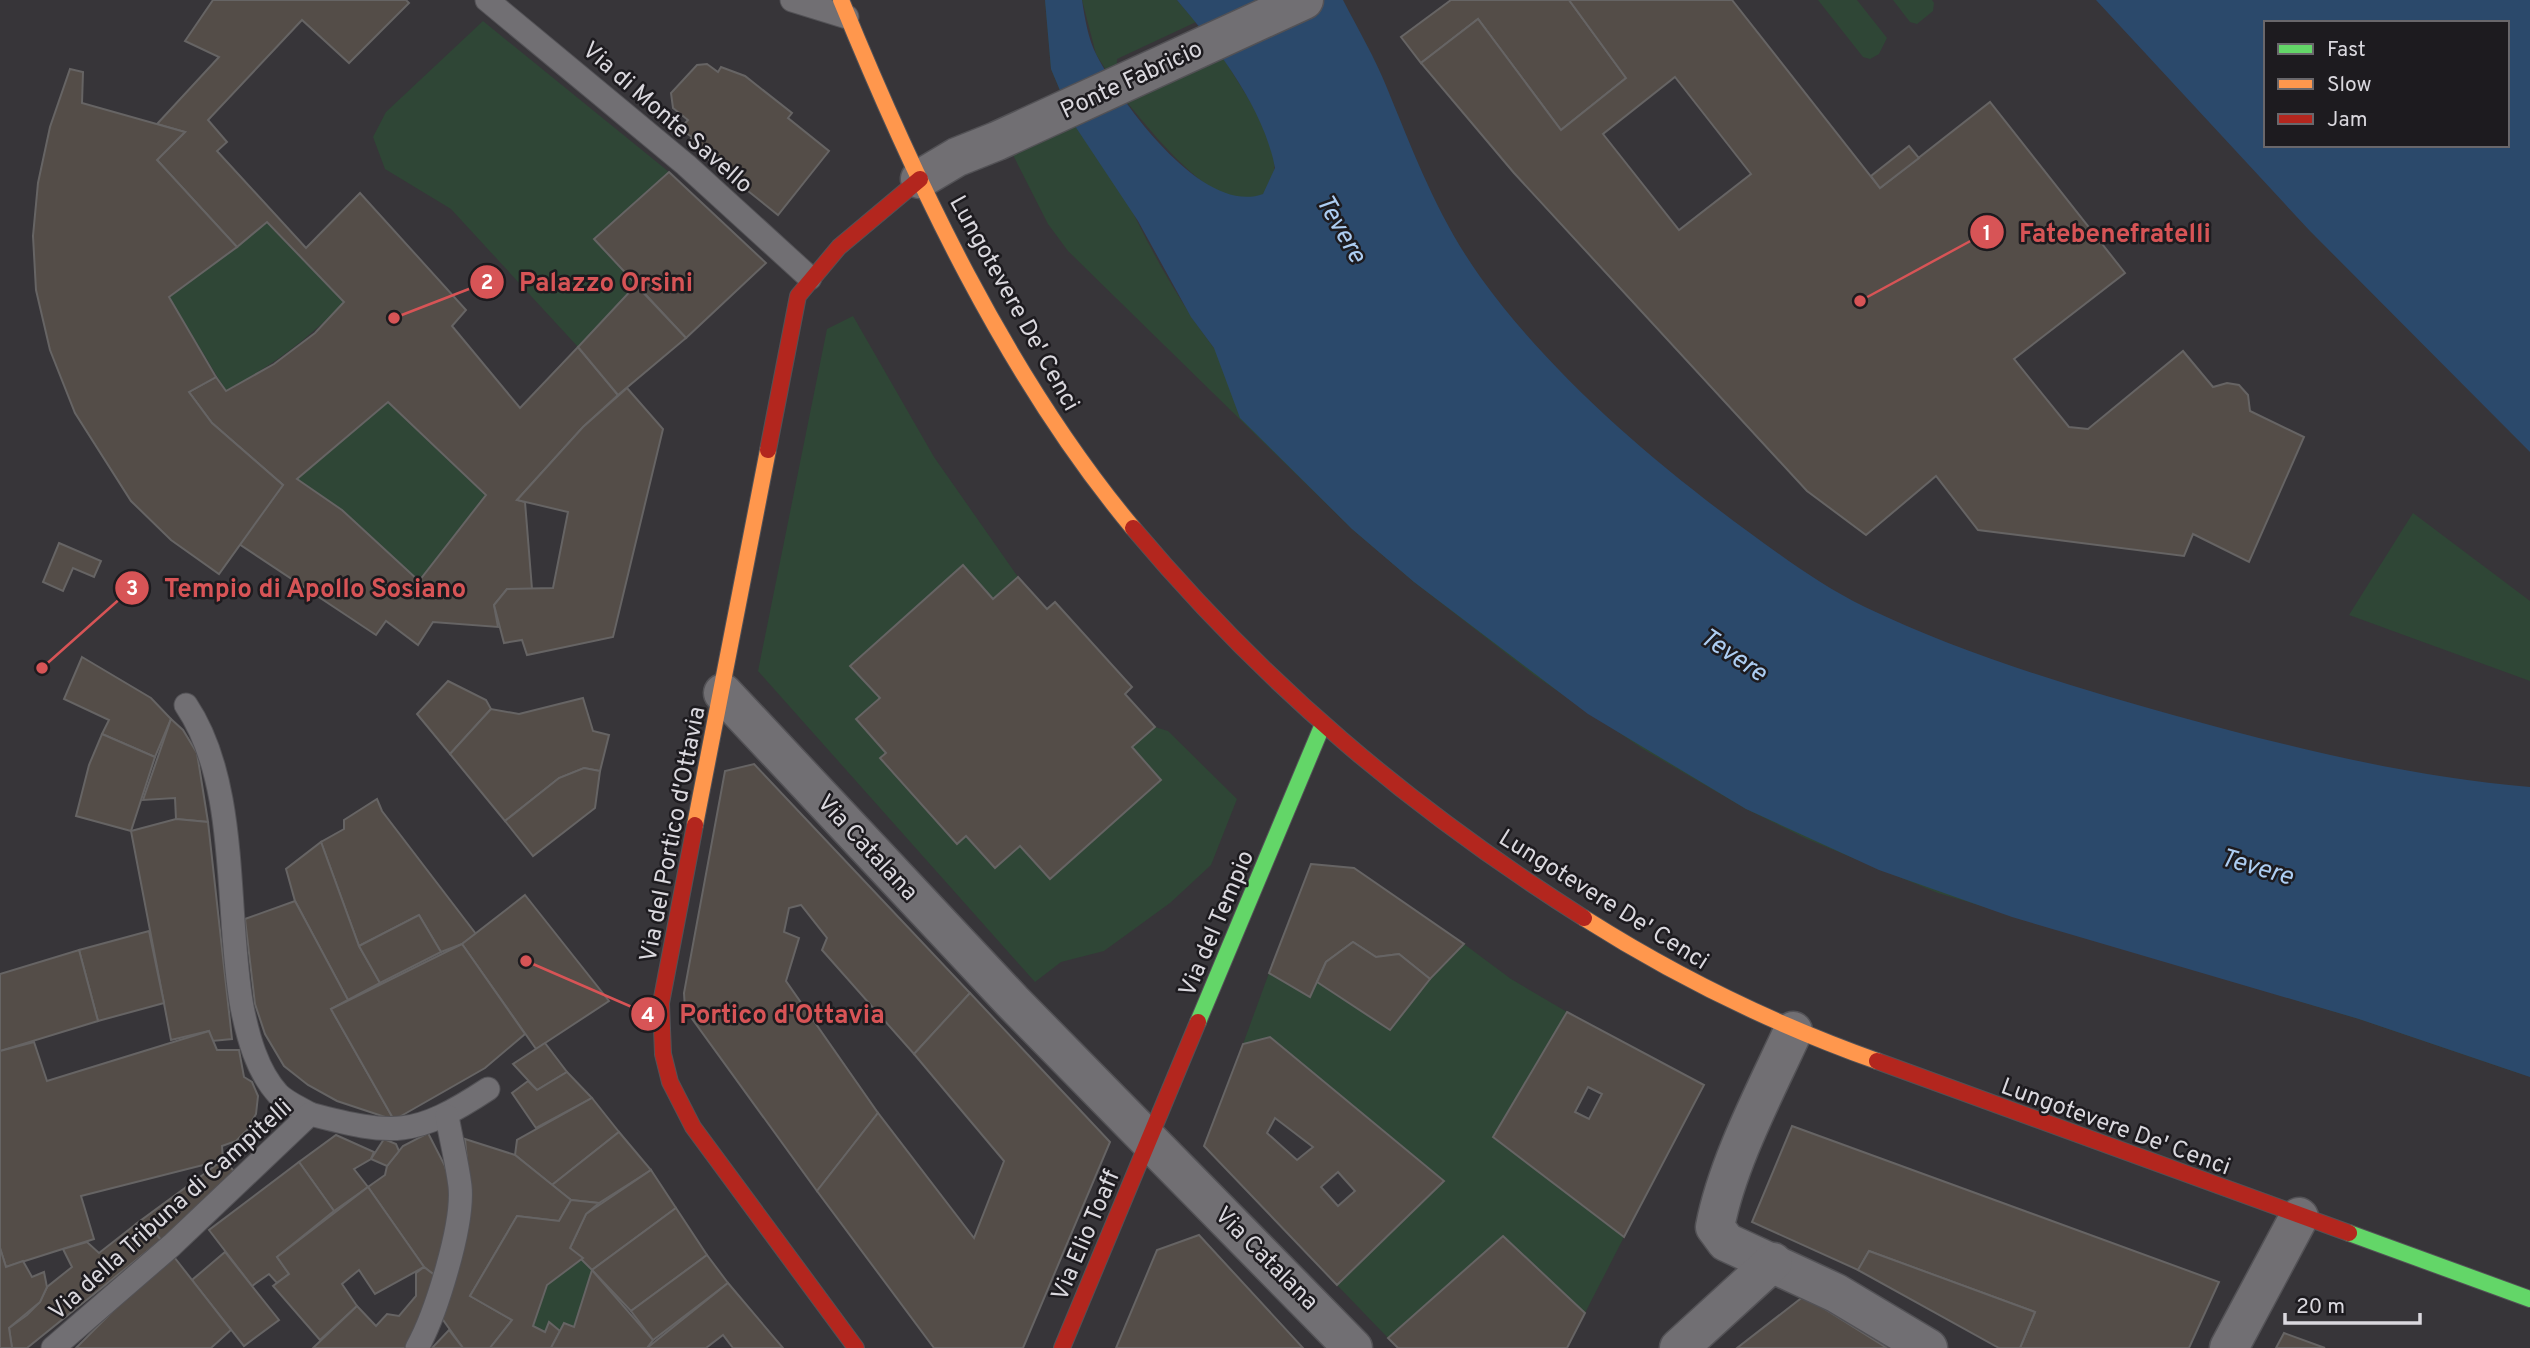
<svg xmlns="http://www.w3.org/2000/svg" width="2530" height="1348" font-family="Overpass,sans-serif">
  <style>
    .green { fill: #2f4636 }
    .water { fill: #2b496b; fill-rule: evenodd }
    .building { fill: #544d48; stroke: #666464; stroke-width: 2; fill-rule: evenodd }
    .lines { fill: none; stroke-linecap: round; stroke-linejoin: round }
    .lane-casing { stroke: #535256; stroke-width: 25 }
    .street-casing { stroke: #535256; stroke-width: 41 }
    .fast-casing { stroke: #535256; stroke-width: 18 }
    .slow-casing { stroke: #535256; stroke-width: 18 }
    .jam-casing { stroke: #535256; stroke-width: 18 }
    .lane { stroke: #716f73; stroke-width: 23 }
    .street { stroke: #716f73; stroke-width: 38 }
    .fast { stroke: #63d668; stroke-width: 16 }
    .slow { stroke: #ff974d; stroke-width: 16 }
    .jam { stroke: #b3261e; stroke-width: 16 }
    .labels { text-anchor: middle; stroke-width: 5; stroke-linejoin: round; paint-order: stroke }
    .street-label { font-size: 24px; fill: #dad8de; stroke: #1d1b1f }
    .water-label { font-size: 26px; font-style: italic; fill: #adcdf2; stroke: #1d1b1f }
    .leader { fill: none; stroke: #d75456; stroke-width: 2.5 }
    .callout-dot { fill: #d75456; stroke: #1d1b1f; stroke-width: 2.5 }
    .mark-label { font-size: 21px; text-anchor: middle; font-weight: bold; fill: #fff }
    .callout-label { font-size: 26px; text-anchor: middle; font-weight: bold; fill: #d75456; stroke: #1d1b1f; stroke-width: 5; stroke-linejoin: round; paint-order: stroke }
  </style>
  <rect width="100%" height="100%" fill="#373539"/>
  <g class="green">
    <path d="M1045,0c47,119 91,245 169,348l835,549 481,180 -171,-58 -421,-126 -131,-54 -61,-30 -103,-60 -109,-74 -120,-93 -62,-53 -284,-278 -20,-27 -35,-69 62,-29 -24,-57z"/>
    <polygon points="1082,0 1177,0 1196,22 1117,59 1116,86 1096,54"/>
    <polygon points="1818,0 1857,0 1887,38 1879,54 1870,59 1863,57"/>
    <polygon points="1893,0 1932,0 1934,3 1933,11 1917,24 1910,22"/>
    <polygon points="483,21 669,172 594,239 636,285 578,347 451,209 385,169 373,137 386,112"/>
    <path d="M1221,54c18,31 44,65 52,100 3,13 2,31 -10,40 -40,32 -116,-68 -137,-93z"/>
    <path d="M267,222l77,80c-35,37 -73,64 -118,89l-57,-94z"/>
    <polygon points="853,316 934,457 1018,577 993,599 964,566 850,666 880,698 856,719 995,868 1155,727 1168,731 1237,799 1211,865 1170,903 1104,951 1061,962 1035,982 758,671 827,329"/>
    <polygon points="388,402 486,495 419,581 342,510 297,479"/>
    <polygon points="2413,513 2530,601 2530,681 2349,615"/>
    <polygon points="1464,944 1511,979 1567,1012 1494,1137 1624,1237 1585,1313 1503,1237 1388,1338 1337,1285 1443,1182 1270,1037 1243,1044 1269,973 1310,997 1317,982 1390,1030 1430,979"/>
    <polygon points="583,1258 592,1270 574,1327 564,1323 560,1331 549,1323 545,1332 533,1326 547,1285"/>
  </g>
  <g class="water">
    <path d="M1045,0h37c3,19 6,39 15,56 25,48 106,160 166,138l12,-26c-11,-60 -59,-122 -98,-168h166c15,29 32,58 44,88 28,68 51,130 94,190 70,97 173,185 269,255 37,27 74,54 115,74 98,47 204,79 308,108 116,32 237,62 357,72v290l-171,-58 -347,-102 -133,-47 -133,-61 -158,-95 -174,-132 -62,-53 -112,-111 -26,-70 -23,-31 -53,-96 -63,-95 -24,-57z"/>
    <path d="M2096,0h434v452l-221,-222zM2266,23h241v122h-241z"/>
  </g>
  <g class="building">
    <path d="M213,0h193l3,3 -60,60 -47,-43 -94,100 19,22 -10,9 89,97 54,-55 106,117 -14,16 68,82 58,-61 40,48 -35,32 -66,73 8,2 7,87h-25l-13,16 4,22 -65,-5 -15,23 -32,-24 -10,14 -137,-91 44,-59 -71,-62 -23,-31 27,-15 10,14 48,-27 41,-31 29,-31 -77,-80 -30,25 -80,-87 28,-28 -28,-8 62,-67 -34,-16zM388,402l98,93 -67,86 -77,-71 -45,-31z"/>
    <polygon points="1451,0 1569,0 1626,78 1561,130 1478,19 1421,63 1401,37"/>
    <path d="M1569,0h163l148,188 110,-86 135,171 -111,86 55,68 19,2 95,-78 30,36 14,-4 12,2 9,10 2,16 54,26 -55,125 -56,-28 -9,22 -206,-26 -42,-54 -70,59 -59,-44 -293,-318 -93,-110 57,-44 83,111 65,-52zM1675,77l76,97 -72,56 -76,-96z"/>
    <polygon points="707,64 718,72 721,67 745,76 792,113 788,118 829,151 778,215 688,143 692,137 680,129 688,120 673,108 671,93 697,65"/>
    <polygon points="70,69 83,72 82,103 185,132 157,160 237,247 169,297 216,377 189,392 212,423 283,485 219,574 171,540 131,501 75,413 50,350 36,290 33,236 38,183 50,127"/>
    <polygon points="1909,146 1919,158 1880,188 1871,176"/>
    <polygon points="669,172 766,263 686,338 594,239"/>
    <polygon points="636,285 686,338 618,395 578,347"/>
    <polygon points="627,388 663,429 613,637 527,655 522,640 504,643 494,605 507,589 553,588 568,512 517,500 583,427"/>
    <polygon points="59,543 101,561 94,577 73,568 63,591 43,582"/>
    <polygon points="963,565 993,599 1018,577 1047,609 1055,602 1132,687 1125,694 1155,727 1132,747 1161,780 1050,879 1020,846 995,868 966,836 957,844 880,758 886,753 856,719 880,698 850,666"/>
    <polygon points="82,657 151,698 171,719 155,757 102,734 109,720 64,699"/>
    <polygon points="448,681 486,700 491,709 450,754 417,714"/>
    <polygon points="583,698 593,731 609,735 600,771 584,768 559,778 505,821 450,754 491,709 519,714"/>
    <polygon points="171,719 183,730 197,753 208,822 176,819 175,798 143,800"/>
    <polygon points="102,734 155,757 131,831 76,816 89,765"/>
    <polygon points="754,764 970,993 914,1054 822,950 827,938 801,905 789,908 784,932 799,938 786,981 878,1113 817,1191 685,1009 684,993 725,771"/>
    <polygon points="584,768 600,771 595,808 533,856 505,821 559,778"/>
    <polygon points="377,799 382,811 476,934 462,944 441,952 419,915 359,946 321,842 344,829 344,820"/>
    <polygon points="176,819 208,822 232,1039 212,1041 209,1031 171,1040 131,831"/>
    <polygon points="321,842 359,946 380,983 348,1000 295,901 286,869"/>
    <polygon points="1311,864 1354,868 1464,944 1430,979 1399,954 1376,957 1353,942 1326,962 1310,997 1269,973"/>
    <polygon points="525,895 609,1001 536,1049 462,944"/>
    <polygon points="295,901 348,1000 331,1009 394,1120 337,1101 308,1085 284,1066 265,1034 255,1004 245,919"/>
    <polygon points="419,915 441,952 380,983 359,946"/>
    <polygon points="149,931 164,1003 98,1021 79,950"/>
    <polygon points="1353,942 1376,957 1399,954 1430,979 1390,1030 1317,982 1326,962"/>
    <polygon points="462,944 525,1034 485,1068 394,1120 331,1009"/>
    <polygon points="79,950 98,1021 0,1051 0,974"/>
    <polygon points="970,993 1110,1142 1023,1348 934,1348 817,1191 878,1113 974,1238 1004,1161 914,1054"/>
    <path d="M1567,1012l137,73 -80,152 -131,-100zM1588,1087l14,7 -13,25 -14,-7z"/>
    <polygon points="209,1031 217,1050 239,1050 244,1077 252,1082 258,1096 256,1114 247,1130 236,1141 222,1146 223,1160 81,1196 94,1239 6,1267 0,1248 0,1051 34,1042 47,1081"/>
    <path d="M1270,1037l174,144 -107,104 -133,-139 39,-102zM1275,1118l38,29 -16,13 -30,-27zM1338,1172l17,19 -17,15 -17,-19z"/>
    <polygon points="545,1043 567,1072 537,1090 513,1064"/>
    <polygon points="567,1072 592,1098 536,1128 512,1093 528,1081 537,1090"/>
    <polygon points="592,1098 619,1132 552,1185 515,1155 517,1140"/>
    <polygon points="1792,1126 2219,1282 2189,1348 2020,1348 2035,1312 1869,1251 1858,1270 1752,1222"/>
    <polygon points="619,1132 651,1170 599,1203 571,1200 552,1185"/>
    <polygon points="428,1133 445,1166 453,1196 437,1277 424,1267 368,1187 385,1175 387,1166 403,1146"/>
    <polygon points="336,1135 374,1152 371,1159 354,1169 368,1187 334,1211 299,1162"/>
    <polygon points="384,1139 396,1144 399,1151 387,1166 371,1159"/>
    <polygon points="465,1139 515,1155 571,1200 559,1221 517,1216 470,1296 512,1320 490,1348 463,1348 441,1317 469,1182"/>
    <polygon points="223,1160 236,1173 161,1240 156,1234 150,1239 136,1224"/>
    <polygon points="299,1162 334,1211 277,1257 289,1274 277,1283 269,1274 252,1286 209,1230"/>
    <polygon points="651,1170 676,1208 592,1270 570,1248 586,1214"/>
    <polygon points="368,1187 424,1267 375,1294 359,1270 342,1284 357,1306 320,1340 273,1286 289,1274 277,1257"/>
    <polygon points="571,1200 599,1203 586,1214 570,1248 583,1258 547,1285 533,1326 545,1332 549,1322 560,1331 551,1348 490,1348 512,1320 470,1296 517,1216 559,1221"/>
    <polygon points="676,1208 707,1255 631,1311 592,1270"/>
    <polygon points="136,1224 150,1239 156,1234 161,1240 27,1348 12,1348 9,1328 27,1315 40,1302 47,1287 72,1267 63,1249 87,1242 99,1253"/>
    <polygon points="1199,1235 1303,1348 1116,1348 1157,1250"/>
    <polygon points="1503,1236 1585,1313 1567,1348 1398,1348 1388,1338"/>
    <polygon points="0,1248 6,1267 23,1261 32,1277 44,1272 47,1287 40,1302 9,1328 12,1348 0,1348"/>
    <polygon points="1869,1251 2035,1312 2020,1348 1999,1348 1858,1270"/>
    <polygon points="225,1252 279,1320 244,1346 192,1280"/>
    <polygon points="171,1253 231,1330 211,1348 76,1348"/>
    <polygon points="707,1255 728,1283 653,1340 631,1311"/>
    <polygon points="424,1267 437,1277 407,1348 313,1348 357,1306 376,1326 387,1314 399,1316 416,1296 416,1273"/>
    <polygon points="592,1270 653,1340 647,1348 551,1348 564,1323 574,1327"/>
    <polygon points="728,1283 783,1348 733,1348 723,1335 706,1348 647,1348"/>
    <polygon points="1804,1296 1887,1348 1737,1348"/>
    <polygon points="449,1330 463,1348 432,1348"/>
    <polygon points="2284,1333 2325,1348 2276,1348"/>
  </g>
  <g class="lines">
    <g class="lane-casing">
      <g id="lane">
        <polyline points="487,0 686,165 810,278"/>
        <polyline points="792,0 847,17"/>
        <path d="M186,705c54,80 39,208 56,302 6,30 15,64 36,87 9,9 22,14 32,20"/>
        <path d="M53,1348l119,-103 138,-131c84,22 105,23 178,-25"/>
        <path d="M417,1348c19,-34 47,-124 43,-162 -3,-24 -9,-47 -13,-70"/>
      </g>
    </g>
    <g class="street-casing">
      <g id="street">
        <polyline points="920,179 957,157 997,141 1304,0"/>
        <polyline points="723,693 1012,1001 1353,1348"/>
        <path d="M1793,1031c-27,59 -66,132 -78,196l11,15 110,51 92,55"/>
        <polyline points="1679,1348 1773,1262"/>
        <polyline points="2229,1348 2299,1217"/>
      </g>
    </g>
    <g class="fast-casing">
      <g id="fast">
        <polyline points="1198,1022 1323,724"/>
        <polyline points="2349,1233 2530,1299"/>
      </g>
    </g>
    <g class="slow-casing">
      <g id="slow">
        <path d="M841,0c74,181 166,377 292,528"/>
        <polyline points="695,825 768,450"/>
        <path d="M1584,918c93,59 189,106 293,143"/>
      </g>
    </g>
    <g class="jam-casing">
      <g id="jam">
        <polyline points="768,450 798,296 839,247 920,179"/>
        <path d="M1133,528c133,158 276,279 451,390"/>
        <polyline points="695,825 661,1003 663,1054 670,1082 693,1127 856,1348"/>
        <polyline points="1877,1061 2349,1233"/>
        <polyline points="1062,1348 1198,1022"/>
      </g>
    </g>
    <use href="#lane" class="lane"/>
    <use href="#street" class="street"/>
    <use href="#fast" class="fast"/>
    <use href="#slow" class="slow"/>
    <use href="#jam" class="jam"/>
  </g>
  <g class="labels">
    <g class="street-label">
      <text transform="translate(1131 79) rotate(-25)" y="8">Ponte Fabricio</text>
      <text transform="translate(668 117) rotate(41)" y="8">Via di Monte Savello</text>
      <text transform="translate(1015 303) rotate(61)" y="8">Lungotevere De' Cenci</text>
      <text transform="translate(672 834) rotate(-79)" y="8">Via del Portico d'Ottavia</text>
      <text transform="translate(868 847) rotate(47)" y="8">Via Catalana</text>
      <text transform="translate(1604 899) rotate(32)" y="8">Lungotevere De' Cenci</text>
      <text transform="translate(1216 923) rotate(-67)" y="8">Via del Tempio</text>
      <text transform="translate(2116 1126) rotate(20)" y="8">Lungotevere De' Cenci</text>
      <text transform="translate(170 1209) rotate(-42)" y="8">Via della Tribuna di Campitelli</text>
      <text transform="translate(1085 1235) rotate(-67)" y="8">Via Elio Toaff</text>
      <text transform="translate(1267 1258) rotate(45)" y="8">Via Catalana</text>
    </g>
    <g class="water-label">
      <text transform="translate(1342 228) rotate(60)" y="9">Tevere</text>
      <text transform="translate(1734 654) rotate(34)" y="9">Tevere</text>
      <text transform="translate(2257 866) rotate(16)" y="9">Tevere</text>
    </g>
  </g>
  <path class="leader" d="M1860 301L1987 232M394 318L487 282M42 668L132 588M526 961L648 1014"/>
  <g class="callout-dot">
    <circle cx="1860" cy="301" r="7"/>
    <circle cx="394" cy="318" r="7"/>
    <circle cx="42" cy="668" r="7"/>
    <circle cx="526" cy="961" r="7"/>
    <circle cx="1987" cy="232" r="18"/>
    <circle cx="487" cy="282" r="18"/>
    <circle cx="132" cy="588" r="18"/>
    <circle cx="648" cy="1014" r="18"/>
  </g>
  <g class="mark-label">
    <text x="1987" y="240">1</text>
    <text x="487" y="289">2</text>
    <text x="132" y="595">3</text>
    <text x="648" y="1022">4</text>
  </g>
  <g class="callout-label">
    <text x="2115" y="242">Fatebenefratelli</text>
    <text x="606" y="291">Palazzo Orsini</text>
    <text x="315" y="597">Tempio di Apollo Sosiano</text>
    <text x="782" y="1023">Portico d'Ottavia</text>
  </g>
  <rect x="2264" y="21" width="245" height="126" fill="#1d1b1f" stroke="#69676b" stroke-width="2"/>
  <rect x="2278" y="44" width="35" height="10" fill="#63d668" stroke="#69676b" stroke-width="2"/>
  <text x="2327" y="56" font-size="21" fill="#dad8de">Fast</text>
  <rect x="2278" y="79" width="35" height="10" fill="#ff974d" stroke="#69676b" stroke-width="2"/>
  <text x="2327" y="91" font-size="21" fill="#dad8de">Slow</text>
  <rect x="2278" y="114" width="35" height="10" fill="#b3261e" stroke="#69676b" stroke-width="2"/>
  <text x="2327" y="126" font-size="21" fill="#dad8de">Jam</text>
  <path d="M2285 1313v10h135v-10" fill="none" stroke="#dad8de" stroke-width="3.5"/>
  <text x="2296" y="1313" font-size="21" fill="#dad8de" stroke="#1d1b1f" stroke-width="5" paint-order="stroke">20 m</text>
</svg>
